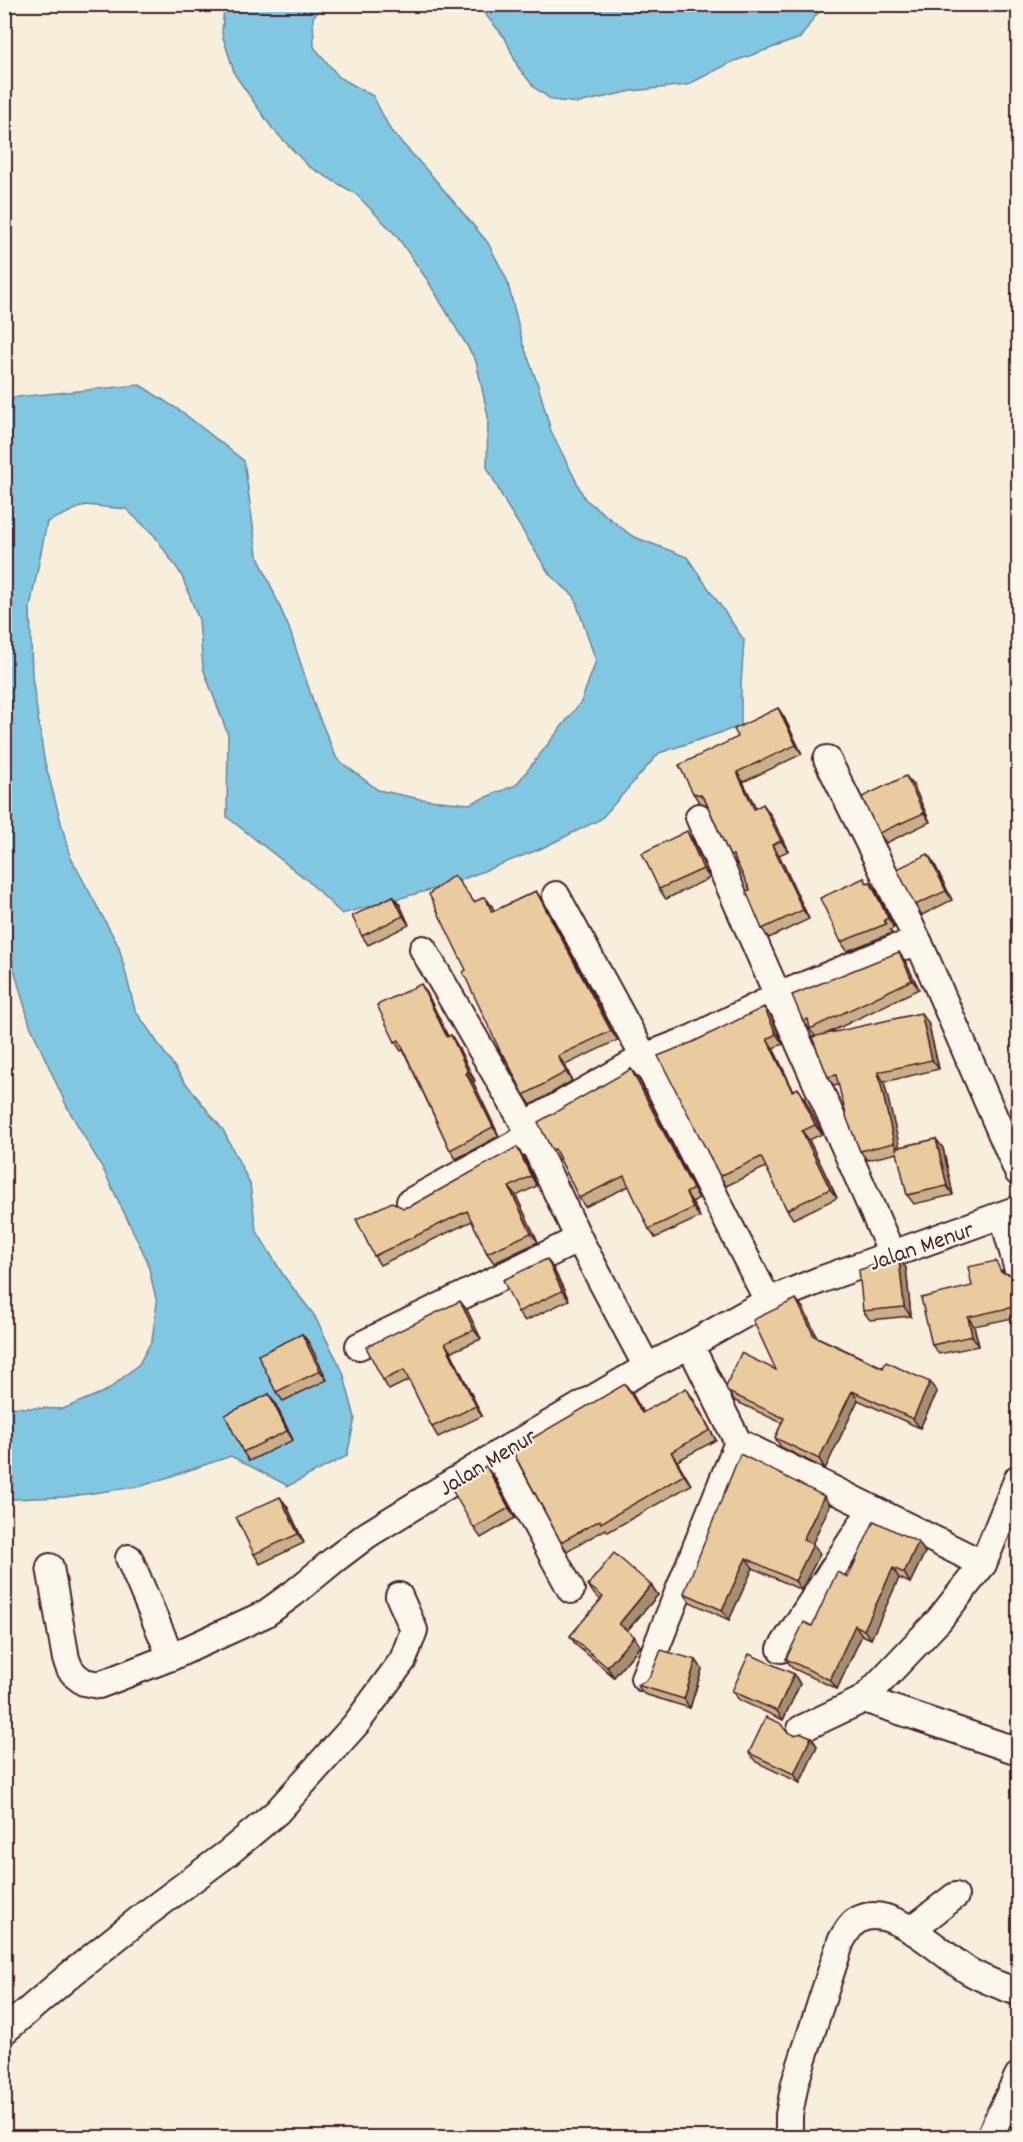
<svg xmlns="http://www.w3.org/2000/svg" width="1023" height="2142" font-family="Dekko,sans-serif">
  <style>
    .water { fill: #81c7e2; stroke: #6b8499; stroke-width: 1.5 }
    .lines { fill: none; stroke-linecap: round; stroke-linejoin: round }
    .minor-casing { stroke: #4a1f2b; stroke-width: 30 }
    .minor { stroke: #fbf7ec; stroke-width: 26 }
    .wall { fill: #c8af87; stroke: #4a1f2b; stroke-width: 1.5 }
    .shaded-wall { fill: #a38f6e; stroke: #4a1f2b; stroke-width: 1.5 }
    .building { fill: #e9cc9d; stroke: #4a1f2b; stroke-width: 1.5 }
    .labels { text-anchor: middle; stroke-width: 4.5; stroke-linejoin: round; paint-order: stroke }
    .street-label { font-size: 24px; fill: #4a1f2b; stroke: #fbf7ec }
  </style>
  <rect width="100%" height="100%" fill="#f7eedc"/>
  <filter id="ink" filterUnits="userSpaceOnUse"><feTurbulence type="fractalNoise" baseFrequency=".0167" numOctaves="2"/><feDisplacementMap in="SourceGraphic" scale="12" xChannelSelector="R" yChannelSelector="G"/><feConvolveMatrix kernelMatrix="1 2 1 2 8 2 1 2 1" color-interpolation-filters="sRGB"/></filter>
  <g filter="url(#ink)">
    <g class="water">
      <polygon points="224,5 324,5 313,17 314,47 339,77 373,96 391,131 433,177 488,243 507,280 523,344 538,385 551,431 585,499 632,536 687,557 744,640 741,684 741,726 659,753 601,819 540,849 448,885 342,914 307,880 227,817 228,735 203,668 199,620 181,574 154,535 126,509 85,505 47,522 30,607 32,676 44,759 70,856 119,947 135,1010 184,1081 223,1130 250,1184 256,1230 283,1275 314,1315 343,1372 355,1418 347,1456 288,1486 231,1456 142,1486 65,1497 12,1499 5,1497 4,1407 63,1409 108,1390 139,1364 152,1340 157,1303 147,1260 102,1167 67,1107 30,1025 5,938 5,405 16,397 140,385 182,412 244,461 257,554 289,628 316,710 337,759 378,790 420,799 469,804 516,785 581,702 596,661 574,596 550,575 506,504 487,467 488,416 476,361 428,281 396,235 356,194 308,166 272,128 235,75 222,34"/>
      <polygon points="473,5 828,5 816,15 800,38 732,62 687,85 632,91 578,103 552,100 535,88 518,67 505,38 485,14"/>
    </g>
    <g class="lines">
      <g class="minor-casing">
        <g id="minor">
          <polyline points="827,759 919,943 1018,1172"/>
          <polyline points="699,817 892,1254"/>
          <polyline points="556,895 644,1057 768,1301"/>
          <polyline points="423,949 525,1125 579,1239 647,1367"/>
          <polyline points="525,1125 644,1057 693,1038 778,996 895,948 919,943"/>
          <polyline points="410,1202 530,1136"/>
          <polyline points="1003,1216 1018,1270"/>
          <polyline points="690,1345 738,1442 983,1564"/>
          <polyline points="359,1346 579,1239"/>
          <polyline points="498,1454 571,1590"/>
          <polyline points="129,1558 171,1657"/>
          <polyline points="50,1567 66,1659 70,1669 76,1676 84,1682 99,1685 171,1657 265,1614 294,1593 334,1560 367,1535 498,1454 647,1367 690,1345 768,1301 820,1280 1018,1209"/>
          <polyline points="781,1649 871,1510"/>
          <polyline points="644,1678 738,1442"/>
          <polyline points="864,1699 1018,1751"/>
          <polyline points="801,1729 864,1699 939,1620 983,1564 1018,1478"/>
          <polyline points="911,1930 955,1896"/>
          <polyline points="4,2031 71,1974 146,1914 228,1853 277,1812 356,1724 403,1660 414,1630 399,1596"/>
          <path d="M789,2138v-23l6,-32 46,-142c5,-8 9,-17 17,-21 32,-19 83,34 109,50 16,10 34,16 51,22"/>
          <polyline points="989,2138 1018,2076"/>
        </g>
      </g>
      <use href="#minor" class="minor"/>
    </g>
    <g class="wall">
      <polygon points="778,708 784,717 802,754 743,782 756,808 770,814 788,851 779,855 809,919 769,938 762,929 750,890 738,865 737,865 730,856 707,805 699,802 693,793 738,737"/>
      <polygon points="913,785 930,822 886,843 879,833"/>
      <polygon points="693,841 710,878 666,899 659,889"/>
      <polygon points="934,863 952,900 922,915 915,905"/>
      <polygon points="864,878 867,883 870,882 876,891 894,928 890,930 892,933 847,951 841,942"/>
      <polygon points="536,891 542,900 618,1040 565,1065 572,1081 531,1105 524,1095 508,1064 502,1055 466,970 474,902 485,897 494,911"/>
      <polygon points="393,896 400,905 409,925 368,945 362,936"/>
      <polygon points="905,961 919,989 824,1035 928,1022 939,1069 884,1082 899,1147 936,1139 943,1148 953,1195 914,1204 907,1195 898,1153 867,1160 860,1151 839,1085 834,1086 828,1077 815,1036 803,1021"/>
      <polygon points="427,993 448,1037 451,1035 457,1045 475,1081 473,1082 499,1136 456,1159 450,1150 403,1050 401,1051 395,1042"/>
      <polygon points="771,1016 783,1044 773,1048 793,1090 804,1097 822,1134 809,1140 837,1198 793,1219 787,1210 766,1167 726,1186 720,1176"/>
      <polygon points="631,1069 638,1078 699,1198 692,1202 700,1217 655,1238 649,1229 629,1186 585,1207 579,1198 560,1159 558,1160 552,1150"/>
      <polygon points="517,1147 523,1157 537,1186 516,1196 538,1242 494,1263 487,1253 472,1221 380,1265 374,1256 403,1208 411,1206"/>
      <polygon points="553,1268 569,1300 525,1321 518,1312"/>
      <polygon points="906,1268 911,1316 870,1320 863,1311"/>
      <polygon points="1002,1270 1004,1273 1012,1275 1018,1285 1018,1317 974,1326 979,1346 939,1354 932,1345 972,1286"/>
      <polygon points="803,1308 817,1337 937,1392 920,1428 858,1400 825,1469 781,1447 775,1438 782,1423 735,1401 728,1392 776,1370"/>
      <polygon points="467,1310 481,1339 451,1352 482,1416 438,1437 432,1427 409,1380 389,1390 383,1380"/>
      <polygon points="302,1334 309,1343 327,1380 283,1401 276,1392"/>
      <polygon points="625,1384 643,1412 692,1397 716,1440 677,1461 691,1485 608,1532 606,1529 567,1551 561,1542"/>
      <polygon points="269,1394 275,1403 293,1440 249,1461 243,1452"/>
      <polygon points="492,1475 515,1518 481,1538 474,1528"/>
      <polygon points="830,1505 812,1544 820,1554 801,1590 753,1568 729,1620 690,1602 684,1593"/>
      <polygon points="287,1506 304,1543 260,1564 254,1554"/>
      <polygon points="918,1542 925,1552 910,1583 899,1578 871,1639 862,1635 837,1689 792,1668 786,1659 812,1626 848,1577"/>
      <polygon points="588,1585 651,1585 658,1595 627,1631 640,1646 614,1677 576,1645 570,1636 601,1600 594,1594"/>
      <polygon points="696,1660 702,1669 690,1708 644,1694 637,1685"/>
      <polygon points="794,1674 800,1684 783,1720 739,1700 732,1691"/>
      <polygon points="787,1732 794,1735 811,1737 817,1746 800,1783 756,1762 749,1753"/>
    </g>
    <g class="shaded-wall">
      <polygon points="778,708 784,717 802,754 796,745"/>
      <polygon points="737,772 743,782 761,818 754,809"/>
      <polygon points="906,776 913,785 930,822 924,813"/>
      <polygon points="763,804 770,814 788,851 781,841"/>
      <polygon points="687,831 693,841 710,878 703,869"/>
      <polygon points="772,845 779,855 809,919 803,910"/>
      <polygon points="928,854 934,863 952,900 946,891"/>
      <polygon points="870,882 876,891 894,928 888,918"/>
      <polygon points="536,891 542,900 618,1040 611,1031"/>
      <polygon points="393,896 400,905 409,925 403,916"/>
      <polygon points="485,897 492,906 499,921 492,912"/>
      <polygon points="899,952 905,961 919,989 912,980"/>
      <polygon points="421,984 427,993 453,1047 447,1037"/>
      <polygon points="764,1007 771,1016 783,1044 776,1034"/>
      <polygon points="921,1013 928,1022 939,1069 932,1060"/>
      <polygon points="451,1035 457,1045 475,1081 468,1072"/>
      <polygon points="767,1039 773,1048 798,1100 792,1091"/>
      <polygon points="558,1056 565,1065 572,1081 566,1072"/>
      <polygon points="631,1069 638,1078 699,1198 693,1189"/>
      <polygon points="878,1072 884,1082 901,1152 894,1143"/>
      <polygon points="466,1073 473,1082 499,1136 493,1127"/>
      <polygon points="798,1088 804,1097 822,1134 815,1125"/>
      <polygon points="802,1131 809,1140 837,1198 830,1189"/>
      <polygon points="936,1139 943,1148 953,1195 947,1186"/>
      <polygon points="517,1147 523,1157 537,1186 531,1176"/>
      <polygon points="509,1187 516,1196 538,1242 531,1233"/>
      <polygon points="686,1193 692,1202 700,1217 693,1208"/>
      <polygon points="547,1259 553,1268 569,1300 562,1291"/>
      <polygon points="899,1259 906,1268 911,1316 904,1307"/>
      <polygon points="1012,1275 1018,1285 1018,1306"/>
      <polygon points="796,1299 803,1308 821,1345 814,1336"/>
      <polygon points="460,1301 467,1310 481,1339 474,1330"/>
      <polygon points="968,1317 974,1326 979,1346 972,1336"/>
      <polygon points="302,1334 309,1343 327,1380 320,1371"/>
      <polygon points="445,1343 451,1352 482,1416 476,1406"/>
      <polygon points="930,1382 937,1392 920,1428 913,1419"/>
      <polygon points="625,1384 632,1393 648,1422 642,1413"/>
      <polygon points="686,1388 692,1397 716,1440 710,1430"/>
      <polygon points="852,1391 858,1400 825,1469 819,1459"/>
      <polygon points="269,1394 275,1403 293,1440 287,1431"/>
      <polygon points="671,1452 677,1461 691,1485 684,1475"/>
      <polygon points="486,1466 492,1475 515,1518 509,1508"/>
      <polygon points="824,1496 830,1505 810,1549 803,1540"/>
      <polygon points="280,1497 287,1506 304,1543 298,1534"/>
      <polygon points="918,1542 925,1552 910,1583 904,1573"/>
      <polygon points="813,1544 820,1554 801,1590 795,1581"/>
      <polygon points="746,1558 753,1568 729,1620 722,1610"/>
      <polygon points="893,1568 899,1578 871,1639 864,1630"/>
      <polygon points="651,1585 658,1595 625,1633 619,1624"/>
      <polygon points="855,1625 862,1635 837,1689 830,1680"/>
      <polygon points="634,1636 640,1646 614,1677 607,1667"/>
      <polygon points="696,1660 702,1669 690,1708 684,1699"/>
      <polygon points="794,1674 800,1684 783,1720 777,1711"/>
      <polygon points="811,1737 817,1746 800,1783 794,1774"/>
    </g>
    <g class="building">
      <polygon points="778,708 796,745 737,772 754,809 763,804 781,841 772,845 803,910 762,929 746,891 750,890 733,855 730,856 706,802 701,795 693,793 679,765 738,737 734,729"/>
      <polygon points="906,776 924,813 879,833 862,797"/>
      <polygon points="687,831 703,869 659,889 642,853"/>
      <polygon points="928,854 946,891 915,905 897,869"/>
      <polygon points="454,875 474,902 485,897 492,912 536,891 611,1031 558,1056 566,1072 524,1095 504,1055 502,1055 463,972 466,970 429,894"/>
      <polygon points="864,878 867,883 870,882 888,918 884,920 886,924 841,942 820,898"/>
      <polygon points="393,896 403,916 362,936 352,916"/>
      <polygon points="899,952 912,980 810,1029 808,1019 803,1021 792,995"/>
      <polygon points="421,984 447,1037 451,1035 468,1072 466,1073 493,1127 450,1150 399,1040 395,1042 377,1005"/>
      <polygon points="764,1007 776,1034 767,1039 792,1091 798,1088 815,1125 802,1131 830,1189 787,1210 761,1157 720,1176 658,1056 693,1042"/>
      <polygon points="921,1013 932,1060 878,1072 894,1143 860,1151 847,1119 836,1075 828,1077 812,1037"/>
      <polygon points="631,1069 693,1189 686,1193 693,1208 649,1229 624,1176 579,1198 555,1149 552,1150 538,1122"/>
      <polygon points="936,1139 947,1186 907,1195 896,1148"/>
      <polygon points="517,1147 531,1176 509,1187 531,1233 487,1253 467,1211 374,1256 356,1219 392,1202 403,1208 411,1206"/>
      <polygon points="547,1259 562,1291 518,1312 503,1280"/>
      <polygon points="899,1259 904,1307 863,1311 859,1270 889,1260"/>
      <polygon points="996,1261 1001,1272 1012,1275 1018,1306 968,1317 972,1336 932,1345 921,1298 972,1286 968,1267"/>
      <polygon points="796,1299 814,1336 883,1368 886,1362 930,1382 913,1419 852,1391 819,1459 775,1438 784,1418 728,1392 726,1387 741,1353 776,1370 753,1320"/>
      <polygon points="460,1301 474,1330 445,1343 476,1406 432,1427 404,1370 383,1380 366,1347"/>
      <polygon points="302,1334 320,1371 276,1392 258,1355"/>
      <polygon points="625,1384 642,1413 686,1388 710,1430 671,1452 684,1475 601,1523 600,1520 561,1542 512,1450"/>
      <polygon points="269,1394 287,1431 243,1452 225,1415"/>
      <polygon points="740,1454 824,1496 803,1540 813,1544 795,1581 746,1558 722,1610 684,1593"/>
      <polygon points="486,1466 509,1508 474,1528 451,1488"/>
      <polygon points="280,1497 298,1534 254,1554 236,1517"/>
      <polygon points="874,1521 918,1542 904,1573 893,1568 864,1630 855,1625 830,1680 786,1659 804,1622 812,1626 837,1572 848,1577"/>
      <polygon points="614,1553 651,1585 619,1624 634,1636 607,1667 570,1636 603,1597 588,1585"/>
      <polygon points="661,1650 696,1660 684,1699 637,1685 646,1681 651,1675"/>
      <polygon points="749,1654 794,1674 777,1711 732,1691"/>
      <polygon points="766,1717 780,1723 787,1732 794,1735 802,1733 811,1737 794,1774 749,1753"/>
    </g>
  </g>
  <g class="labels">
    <g class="street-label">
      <text transform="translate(921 1245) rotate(-19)" y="8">Jalan Menur</text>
      <text transform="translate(487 1461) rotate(-31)" y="8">Jalan Menur</text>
    </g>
  </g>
  <rect width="1023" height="2142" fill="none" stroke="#fbf7ec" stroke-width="24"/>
  <rect x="12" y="12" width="999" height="2118" fill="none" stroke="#4a1f2b" stroke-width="2" filter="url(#ink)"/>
</svg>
